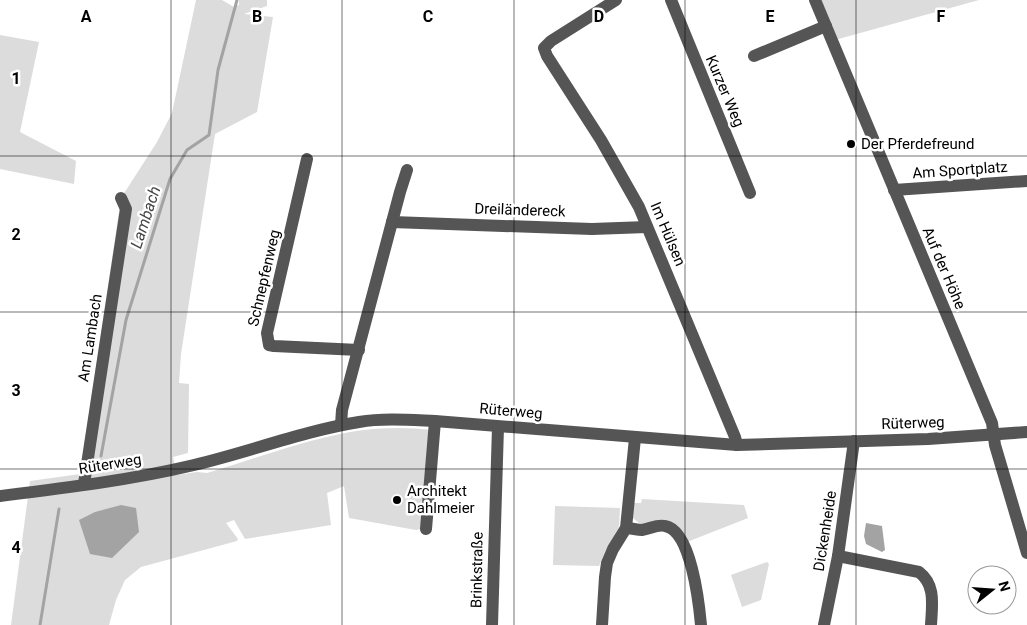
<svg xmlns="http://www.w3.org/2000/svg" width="1027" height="625" font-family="Roboto,sans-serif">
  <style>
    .green { fill: #dcdcdc }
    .water { fill: #a3a3a3 }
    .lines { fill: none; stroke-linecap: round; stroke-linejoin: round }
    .stream { stroke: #a3a3a3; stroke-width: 3 }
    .minor { stroke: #555; stroke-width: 12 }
    .grid { fill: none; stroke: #000; stroke-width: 1; stroke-opacity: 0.55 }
    .poi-dot { fill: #000; stroke: #fff; stroke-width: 2 }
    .labels { text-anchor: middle; stroke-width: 5; stroke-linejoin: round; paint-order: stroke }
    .street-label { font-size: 15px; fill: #000; stroke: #fff }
    .poi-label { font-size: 15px; fill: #000; stroke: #fff; text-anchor: start }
    .water-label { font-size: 16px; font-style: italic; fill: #444; stroke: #fff }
    .grid-label { font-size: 16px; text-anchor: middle; font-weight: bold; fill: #000; stroke: #fff; stroke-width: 5; stroke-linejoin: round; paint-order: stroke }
  </style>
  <rect width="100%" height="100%" fill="#fff"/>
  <g class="green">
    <path d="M196,0h26l12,7 5,-2v-5h28v6l-23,8 29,3 -16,95 -42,22 -34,220 -2,29 10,1 -1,69 -15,4 4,18 20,-3 10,1c47,-14 94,-32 143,-41 27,-5 56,-5 83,-2l-12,99 -5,1 -67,-12 -5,-32 -17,7 4,32 -86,14 -11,-19 -8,3 12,16 -1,2 -96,26 -16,13 -9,20 -7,25h-98l19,-144 50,-7 41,-276 36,-56 15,-29z"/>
    <polygon points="818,0 979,0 835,40"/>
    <polygon points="0,35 39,42 20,132 76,161 74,184 0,169"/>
    <polygon points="642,499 744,505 748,518 687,542 648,524 640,524 632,517 632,503 641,503"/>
    <polygon points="555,506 620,508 619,527 605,552 599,566 553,565"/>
    <polygon points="767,562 769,564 761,600 742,607 731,575"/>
  </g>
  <g class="water">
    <polygon points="121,505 136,508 139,532 112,558 90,554 79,520 95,512"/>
    <polygon points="866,523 882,526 885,550 882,552 866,544 864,536"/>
  </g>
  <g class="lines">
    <g class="stream">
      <polyline points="101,456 126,320 170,179 187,150 209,135 218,70 237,0"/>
      <polyline points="40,625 59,509"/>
    </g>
    <g class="minor">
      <polyline points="616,0 551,41 544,48 547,56 601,140 639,207 735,437 737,445"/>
      <polyline points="671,0 750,193"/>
      <polyline points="815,0 992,423 995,445 1027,553"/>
      <polyline points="754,56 826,26"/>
      <polyline points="307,159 267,333 269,345 274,346 359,350"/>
      <polyline points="894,190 1027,181"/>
      <polyline points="392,222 592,229 647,227"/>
      <polyline points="341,425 342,410 400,192 407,170"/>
      <polyline points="84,484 126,209 121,198"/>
      <path d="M0,496c65,-8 131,-16 194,-31 55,-13 109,-34 165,-43 25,-4 51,-2 76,-1l302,24 191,-6 99,-7"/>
      <path d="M626,528c5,0 11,2 16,2 8,-1 15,-6 23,-4 26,4 34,77 36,99"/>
      <polyline points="426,529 435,421"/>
      <path d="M838,556l81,16c17,13 13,33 12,53"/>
      <polyline points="492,625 498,427"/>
      <polyline points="602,625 605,577 607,563 613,549 626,528 635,438"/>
      <polyline points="824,625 838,556 854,441"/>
    </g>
  </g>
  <path class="grid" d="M171,0v625M342,0v625M514,0v625M685,0v625M856,0v625M0,156h1027M0,312h1027M0,469h1027"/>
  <g class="poi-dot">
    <circle cx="851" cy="144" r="5"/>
    <circle cx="397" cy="500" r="5"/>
  </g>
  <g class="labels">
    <g class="street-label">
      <text transform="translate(725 91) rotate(67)" y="5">Kurzer Weg</text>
      <text transform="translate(960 170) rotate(-4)" y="5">Am Sportplatz</text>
      <text transform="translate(520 210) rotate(2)" y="5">Dreiländereck</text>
      <text transform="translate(668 234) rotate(67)" y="5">Im Hülsen</text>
      <text transform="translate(944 268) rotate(67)" y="5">Auf der Höhe</text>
      <text transform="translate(264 278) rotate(-77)" y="5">Schnepfenweg</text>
      <text transform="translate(90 338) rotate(-81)" y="5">Am Lambach</text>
      <text transform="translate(511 411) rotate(5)" y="5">Rüterweg</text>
      <text transform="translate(913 423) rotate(-2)" y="5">Rüterweg</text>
      <text transform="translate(110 464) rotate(-9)" y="5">Rüterweg</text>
      <text transform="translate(825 531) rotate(-81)" y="5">Dickenheide</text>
      <text transform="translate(477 570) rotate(-89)" y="5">Brinkstraße</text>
    </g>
    <g class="poi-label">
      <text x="861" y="149">Der Pferdefreund</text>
      <text x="407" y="496">Architekt<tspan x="407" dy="17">Dahlmeier</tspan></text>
    </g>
    <g class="water-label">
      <text transform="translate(145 217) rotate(-72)" y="6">Lambach</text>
    </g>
  </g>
  <g class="grid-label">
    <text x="86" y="22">A</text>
    <text x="257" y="22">B</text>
    <text x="428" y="22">C</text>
    <text x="599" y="22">D</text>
    <text x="770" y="22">E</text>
    <text x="941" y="22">F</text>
    <text x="16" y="84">1</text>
    <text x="16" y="240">2</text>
    <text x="16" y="396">3</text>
    <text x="16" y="553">4</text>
  </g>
  <g transform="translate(992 590) rotate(73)"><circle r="24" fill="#ffffff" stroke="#999999"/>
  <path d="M0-4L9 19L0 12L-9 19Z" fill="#000000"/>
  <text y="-8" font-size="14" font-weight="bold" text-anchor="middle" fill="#000000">N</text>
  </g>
</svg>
